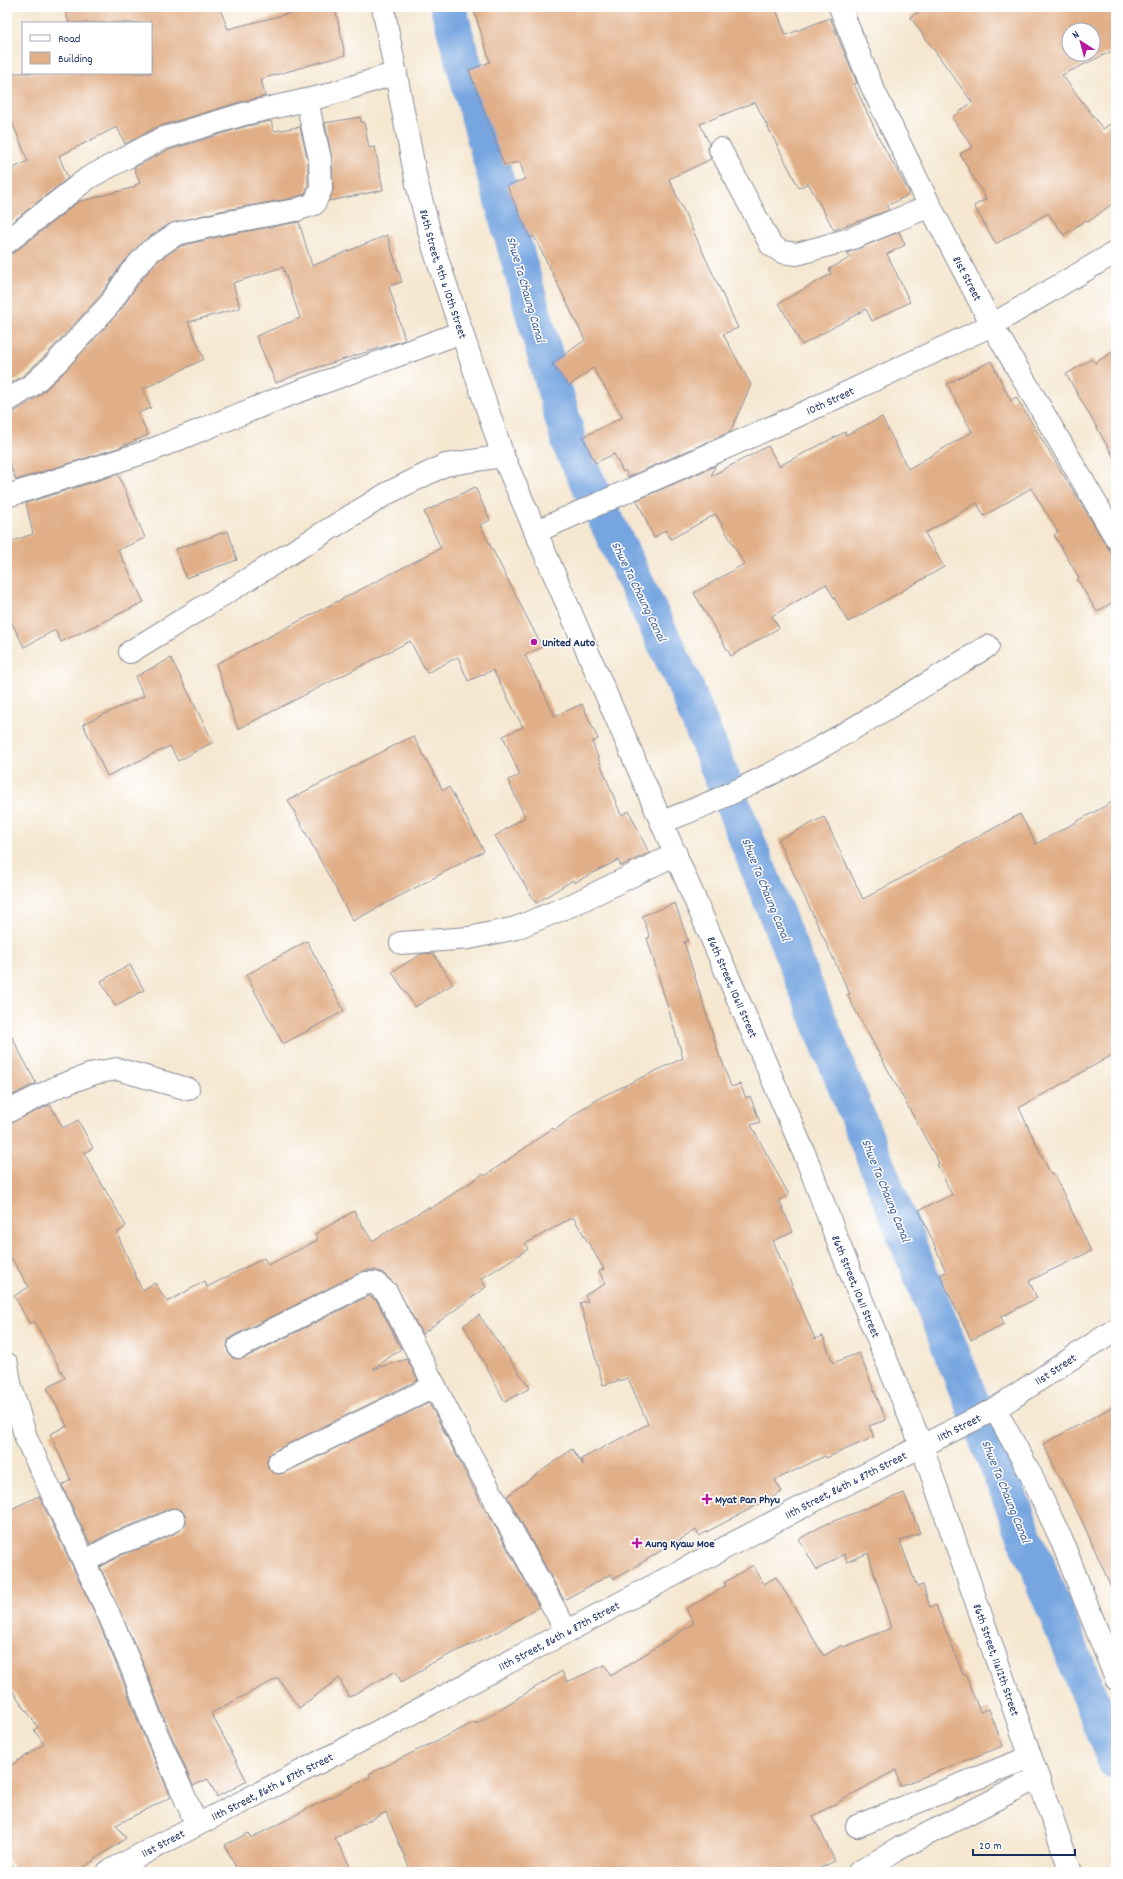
<svg xmlns="http://www.w3.org/2000/svg" width="1123" height="1879" font-family="Dekko,sans-serif">
  <style>
    .lines { fill: none; stroke-linecap: round; stroke-linejoin: round }
    .canal { stroke: #76a5e0; stroke-width: 36 }
    .building { fill: #e1af87; fill-rule: evenodd }
    .minor-casing { stroke: #888b97; stroke-width: 24 }
    .minor { stroke: #fff; stroke-width: 22 }
    .poi-dot { fill: #b5179e; stroke: #fff; stroke-width: 1.5 }
    .labels { text-anchor: middle; stroke-width: 3; stroke-linejoin: round; paint-order: stroke }
    .street-label { font-size: 12px; fill: #1b2f5e; stroke: #fff }
    .poi-label { font-size: 12px; font-weight: bold; fill: #1b2f5e; stroke: #fff; text-anchor: start }
    .water-label { font-size: 13px; font-style: italic; fill: #3f5e92; stroke: #fff }
  </style>
  <rect width="100%" height="100%" fill="#fff"/>
  <filter id="ink" filterUnits="userSpaceOnUse"><feTurbulence type="fractalNoise" baseFrequency=".025" numOctaves="2"/><feDisplacementMap in="SourceGraphic" scale="8" xChannelSelector="R" yChannelSelector="G"/><feConvolveMatrix kernelMatrix="1 2 1 2 8 2 1 2 1" color-interpolation-filters="sRGB"/></filter>
  <filter id="wash" filterUnits="userSpaceOnUse"><feTurbulence type="fractalNoise" baseFrequency=".012" numOctaves="4" result="noise"/><feDisplacementMap in="SourceGraphic" scale="16" xChannelSelector="R" yChannelSelector="G"/><feGaussianBlur stdDeviation="0.9" result="paint"/><feColorMatrix in="noise" values="0 0 0 0 0 0 0 0 0 0 0 0 0 0 0 0 0 1.4 0 .05"/><feComposite in="paint" operator="in"/></filter>
  <g filter="url(#wash)">
    <rect width="100%" height="100%" fill="#f5e7d0"/>
    <g class="lines">
      <polyline class="canal" points="448,7 570,445 684,683 1116,1763"/>
    </g>
    <g id="blocks">
      <g class="building">
        <polygon points="64,7 219,7 228,29 315,7 335,7 345,55 261,79 265,96 240,102 157,127 125,144 117,127 59,156 68,178 7,226 7,171 28,161 7,110 7,73 151,73 151,23 69,23"/>
        <polygon points="473,7 775,7 786,35 830,18 857,83 854,84 880,140 910,194 887,206 889,210 834,230 808,183 799,188 755,102 700,124 709,143 708,149 711,159 669,179 738,328 723,334 751,385 730,432 628,477 625,470 623,472 614,454 595,463 583,437 623,417 593,368 569,386 552,364 585,340 534,236 530,238 507,186 525,179 520,162 504,165 469,70 490,62"/>
        <path d="M927,7h189v42l-54,26 41,54 13,-9v81l-28,21 -2,-2 -22,15 -16,-22 -52,31 -22,-38 12,-7 -26,-45 13,-7 -21,-29 20,-16 -62,-85zM1069,30h24v24h-24z"/>
        <polygon points="360,117 361,122 364,122 369,148 375,147 383,190 329,201 333,189 332,159 325,123"/>
        <polygon points="271,121 274,131 300,127 308,161 308,186 305,194 293,198 220,211 169,224 141,243 121,265 100,296 47,354 24,375 7,386 7,254 15,252 78,202 135,187 135,185 140,183 134,168 166,151 247,126"/>
        <polygon points="299,222 312,266 387,235 402,282 389,286 405,340 303,372 276,383 256,336 300,318 283,267 233,283 240,308 188,322 204,359 143,389 151,408 138,413 148,435 118,448 16,480 7,457 7,413 14,412 39,396 65,371 119,312 141,280 158,261 181,246 226,235"/>
        <polygon points="899,232 905,245 887,254 910,302 872,321 866,309 802,345 779,303 831,274 829,269 850,258 847,253"/>
        <polygon points="1116,350 1116,461 1066,374 1092,359 1095,363"/>
        <polygon points="991,361 1011,401 1016,397 1116,561 1116,600 1097,612 1077,579 1079,578 1054,535 1058,532 1031,488 984,516 977,503 925,533 944,567 848,622 826,584 772,616 779,628 731,656 694,593 744,564 716,514 671,539 665,530 654,538 637,500 715,466 711,476 768,446 779,466 845,432 846,435 882,417 908,469 972,432 947,384"/>
        <polygon points="118,474 145,538 118,550 144,602 61,642 55,630 24,647 7,613 7,543 33,534 26,503"/>
        <polygon points="475,487 490,520 480,525 542,647 525,655 555,716 582,704 598,739 592,742 621,815 629,811 649,853 621,866 618,860 574,883 573,880 536,903 495,836 525,817 508,780 520,775 503,736 523,727 493,670 468,681 458,657 427,673 410,641 238,729 216,664 441,548 424,512"/>
        <polygon points="228,531 237,560 186,578 176,549"/>
        <polygon points="171,658 213,742 178,761 170,746 107,776 83,724 144,696 135,677"/>
        <polygon points="413,736 443,790 449,787 484,851 353,921 288,800"/>
        <polygon points="1116,800 1116,1053 1019,1108 1051,1175 1054,1174 1091,1251 1029,1281 1037,1298 1001,1317 1004,1324 971,1340 940,1275 946,1272 919,1210 952,1195 937,1164 939,1163 847,995 850,994 778,840 824,817 863,899 1020,814 1036,844"/>
        <polygon points="675,903 688,941 684,942 720,1058 721,1058 731,1087 740,1084 746,1098 750,1096 760,1122 751,1125 789,1195 779,1200 793,1232 773,1241 815,1339 823,1336 833,1363 859,1353 886,1420 869,1426 874,1437 826,1458 825,1456 775,1480 782,1492 699,1536 696,1530 614,1579 611,1574 564,1600 507,1496 572,1449 583,1465 581,1459 648,1424 628,1378 603,1385 580,1303 588,1301 585,1295 605,1284 599,1271 604,1269 573,1217 525,1244 528,1249 481,1279 486,1287 422,1334 395,1284 383,1273 375,1270 366,1270 233,1336 228,1340 227,1346 228,1352 232,1358 238,1359 244,1358 369,1296 377,1301 401,1349 373,1369 407,1359 418,1380 274,1451 269,1455 267,1461 268,1468 272,1472 278,1474 284,1473 429,1403 486,1512 487,1511 539,1607 497,1632 424,1667 425,1669 401,1682 396,1671 349,1697 339,1678 299,1708 278,1678 211,1713 247,1781 217,1797 208,1779 193,1786 167,1725 144,1666 100,1567 123,1554 151,1545 179,1531 184,1527 186,1521 185,1515 181,1510 175,1508 169,1509 142,1521 112,1532 90,1544 62,1485 71,1480 50,1434 67,1426 47,1388 65,1378 34,1321 30,1324 14,1296 29,1287 7,1251 7,1124 50,1105 63,1128 78,1120 93,1148 84,1153 126,1226 117,1233 142,1290 155,1283 167,1302 205,1281 207,1287 264,1258 268,1265 318,1240 315,1234 354,1211 372,1241 429,1207 430,1209 483,1174 485,1176 553,1128 555,1130 586,1106 586,1107 603,1096 683,1058 647,938 650,937 642,916"/>
        <polygon points="307,941 344,1011 283,1044 246,975"/>
        <polygon points="433,953 453,984 415,1007 392,972 421,954"/>
        <polygon points="130,965 144,990 115,1006 101,981"/>
        <polygon points="7,1028 36,1083 7,1098"/>
        <polygon points="479,1315 530,1388 505,1402 464,1325"/>
        <polygon points="1116,1405 1116,1598 1082,1521 1043,1444"/>
        <polygon points="904,1493 920,1533 900,1541 917,1587 923,1585 930,1607 936,1605 963,1674 965,1674 980,1712 989,1709 1003,1746 900,1786 896,1770 813,1816 835,1861 812,1872 411,1872 386,1812 335,1838 353,1872 238,1872 225,1845 249,1833 251,1838 370,1777 369,1774 475,1722 476,1724 562,1671 567,1682 605,1665 611,1676 694,1623 686,1609 726,1586 724,1583 753,1565 764,1584 776,1577 824,1656 842,1645 844,1647 891,1628 868,1553 847,1562 844,1554 817,1570 799,1539 824,1525"/>
        <polygon points="39,1496 98,1620 121,1676 143,1734 171,1797 116,1825 126,1838 77,1872 16,1872 7,1857 7,1768 44,1744 34,1730 38,1727 7,1683 7,1511"/>
      </g>
    </g>
  </g>
  <g filter="url(#ink)">
    <use href="#blocks" fill-opacity="0" stroke="#888b97" stroke-width="1"/>
    <g class="lines">
      <g class="minor-casing">
        <g id="minor">
          <path id="s1" d="M383,7l34,177 17,65 69,207 263,608 41,96 31,82 84,205 149,425"/>
          <path id="s2" d="M840,7l32,80 58,119 62,119 124,213"/>
          <polyline points="720,149 771,245 782,252 797,254 850,239 930,206"/>
          <polyline points="7,242 88,178 161,139 244,114 324,96 396,73"/>
          <polyline points="7,401 32,385 56,363 110,304 131,272 150,251 176,234 223,223 296,210 314,204 321,189 320,159 310,115 308,100"/>
          <polyline points="7,496 149,451 278,399 462,332"/>
          <path id="s3" d="M535,532l262,-116 195,-91 124,-73"/>
          <polyline points="130,652 388,493 445,465 503,456"/>
          <path d="M662,822c117,-43 221,-111 326,-176"/>
          <polyline points="401,943 469,938 516,928 574,904 676,854"/>
          <polyline points="7,1112 59,1086 95,1073 117,1069 188,1089"/>
          <polyline points="239,1347 366,1283 375,1283 387,1293 463,1441 567,1632"/>
          <polyline points="7,1364 10,1383 26,1438 109,1615 133,1671 155,1730 197,1825"/>
          <polyline points="995,1409 1030,1473 1061,1539 1116,1679"/>
          <polyline points="279,1462 435,1386"/>
          <polyline points="84,1562 118,1543 147,1533 174,1520"/>
          <polyline points="857,1826 1030,1757"/>
          <path id="s4" d="M108,1872l89,-47 146,-75 476,-252 176,-89 121,-80"/>
          <polyline points="859,1872 900,1848 1037,1778"/>
        </g>
      </g>
      <use href="#minor" class="minor"/>
    </g>
  </g>
  <g class="poi-dot">
    <circle cx="534" cy="642" r="4"/>
    <path d="M705 1493h4v4h4v4h-4v4h-4v-4h-4v-4h4z"/>
    <path d="M635 1537h4v4h4v4h-4v4h-4v-4h-4v-4h4z"/>
  </g>
  <g class="labels">
    <g class="street-label">
      <text dy="4" stroke="none"><textPath href="#s1" startOffset="274">86th Street, 9th &amp; 10th Street</textPath></text>
      <text dy="4" stroke="none"><textPath href="#s2" startOffset="300">81st Street</textPath></text>
      <text dy="4" stroke="none"><textPath href="#s3" startOffset="323">10th Street</textPath></text>
      <text dy="4" stroke="none"><textPath href="#s1" startOffset="1044">86th Street, 10&amp;11 Street</textPath></text>
      <text dy="4" stroke="none"><textPath href="#s1" startOffset="1368">86th Street, 10&amp;11 Street</textPath></text>
      <text dy="4" stroke="none"><textPath href="#s4" startOffset="1073">11st Street</textPath></text>
      <text dy="4" stroke="none"><textPath href="#s4" startOffset="960">11th Street</textPath></text>
      <text dy="4" stroke="none"><textPath href="#s4" startOffset="833">11th Street, 86th &amp; 87th Street</textPath></text>
      <text dy="4" stroke="none"><textPath href="#s4" startOffset="509">11th Street, 86th &amp; 87th Street</textPath></text>
      <text dy="4" stroke="none"><textPath href="#s1" startOffset="1767">86th Street, 11&amp;12th Street</textPath></text>
      <text dy="4" stroke="none"><textPath href="#s4" startOffset="185">11th Street, 86th &amp; 87th Street</textPath></text>
      <text dy="4" stroke="none"><textPath href="#s4" startOffset="62">11st Street</textPath></text>
    </g>
    <g class="poi-label">
      <text x="542" y="646">United Auto</text>
      <text x="715" y="1503">Myat Pan Phyu</text>
      <text x="645" y="1547">Aung Kyaw Moe</text>
    </g>
    <g class="water-label">
      <text transform="translate(527 289) rotate(74)" y="5">Shwe Ta Chaung Canal</text>
      <text transform="translate(640 591) rotate(64)" y="5">Shwe Ta Chaung Canal</text>
      <text transform="translate(767 889) rotate(68)" y="5">Shwe Ta Chaung Canal</text>
      <text transform="translate(887 1190) rotate(68)" y="5">Shwe Ta Chaung Canal</text>
      <text transform="translate(1007 1491) rotate(68)" y="5">Shwe Ta Chaung Canal</text>
    </g>
  </g>
  <rect width="1123" height="1879" fill="none" stroke="#fff" stroke-width="24"/>
  <rect x="22" y="22" width="130" height="52" fill="#ffffff" stroke="#a4acbf"/>
  <rect x="30" y="35" width="20" height="6" fill="#ffffff" stroke="#a4acbf"/>
  <text x="58" y="42" font-size="12" fill="#1b2f5e">Road</text>
  <rect x="30" y="52" width="20" height="12" fill="#e1af87" stroke="#a4acbf"/>
  <text x="58" y="62" font-size="12" fill="#1b2f5e">Building</text>
  <g transform="translate(1081 42) rotate(324)"><circle r="19" fill="#ffffff" stroke="#a4acbf"/>
  <path d="M0-3L7 15L0 10L-7 15Z" fill="#b5179e"/>
  <text y="-6" font-size="11" font-weight="bold" text-anchor="middle" fill="#1b2f5e">N</text>
  </g>
  <path d="M973 1849v6h102v-6" fill="none" stroke="#1b2f5e" stroke-width="2"/>
  <text x="979" y="1849" font-size="12" fill="#1b2f5e" stroke="#ffffff" stroke-width="3" paint-order="stroke">20 m</text>
</svg>
